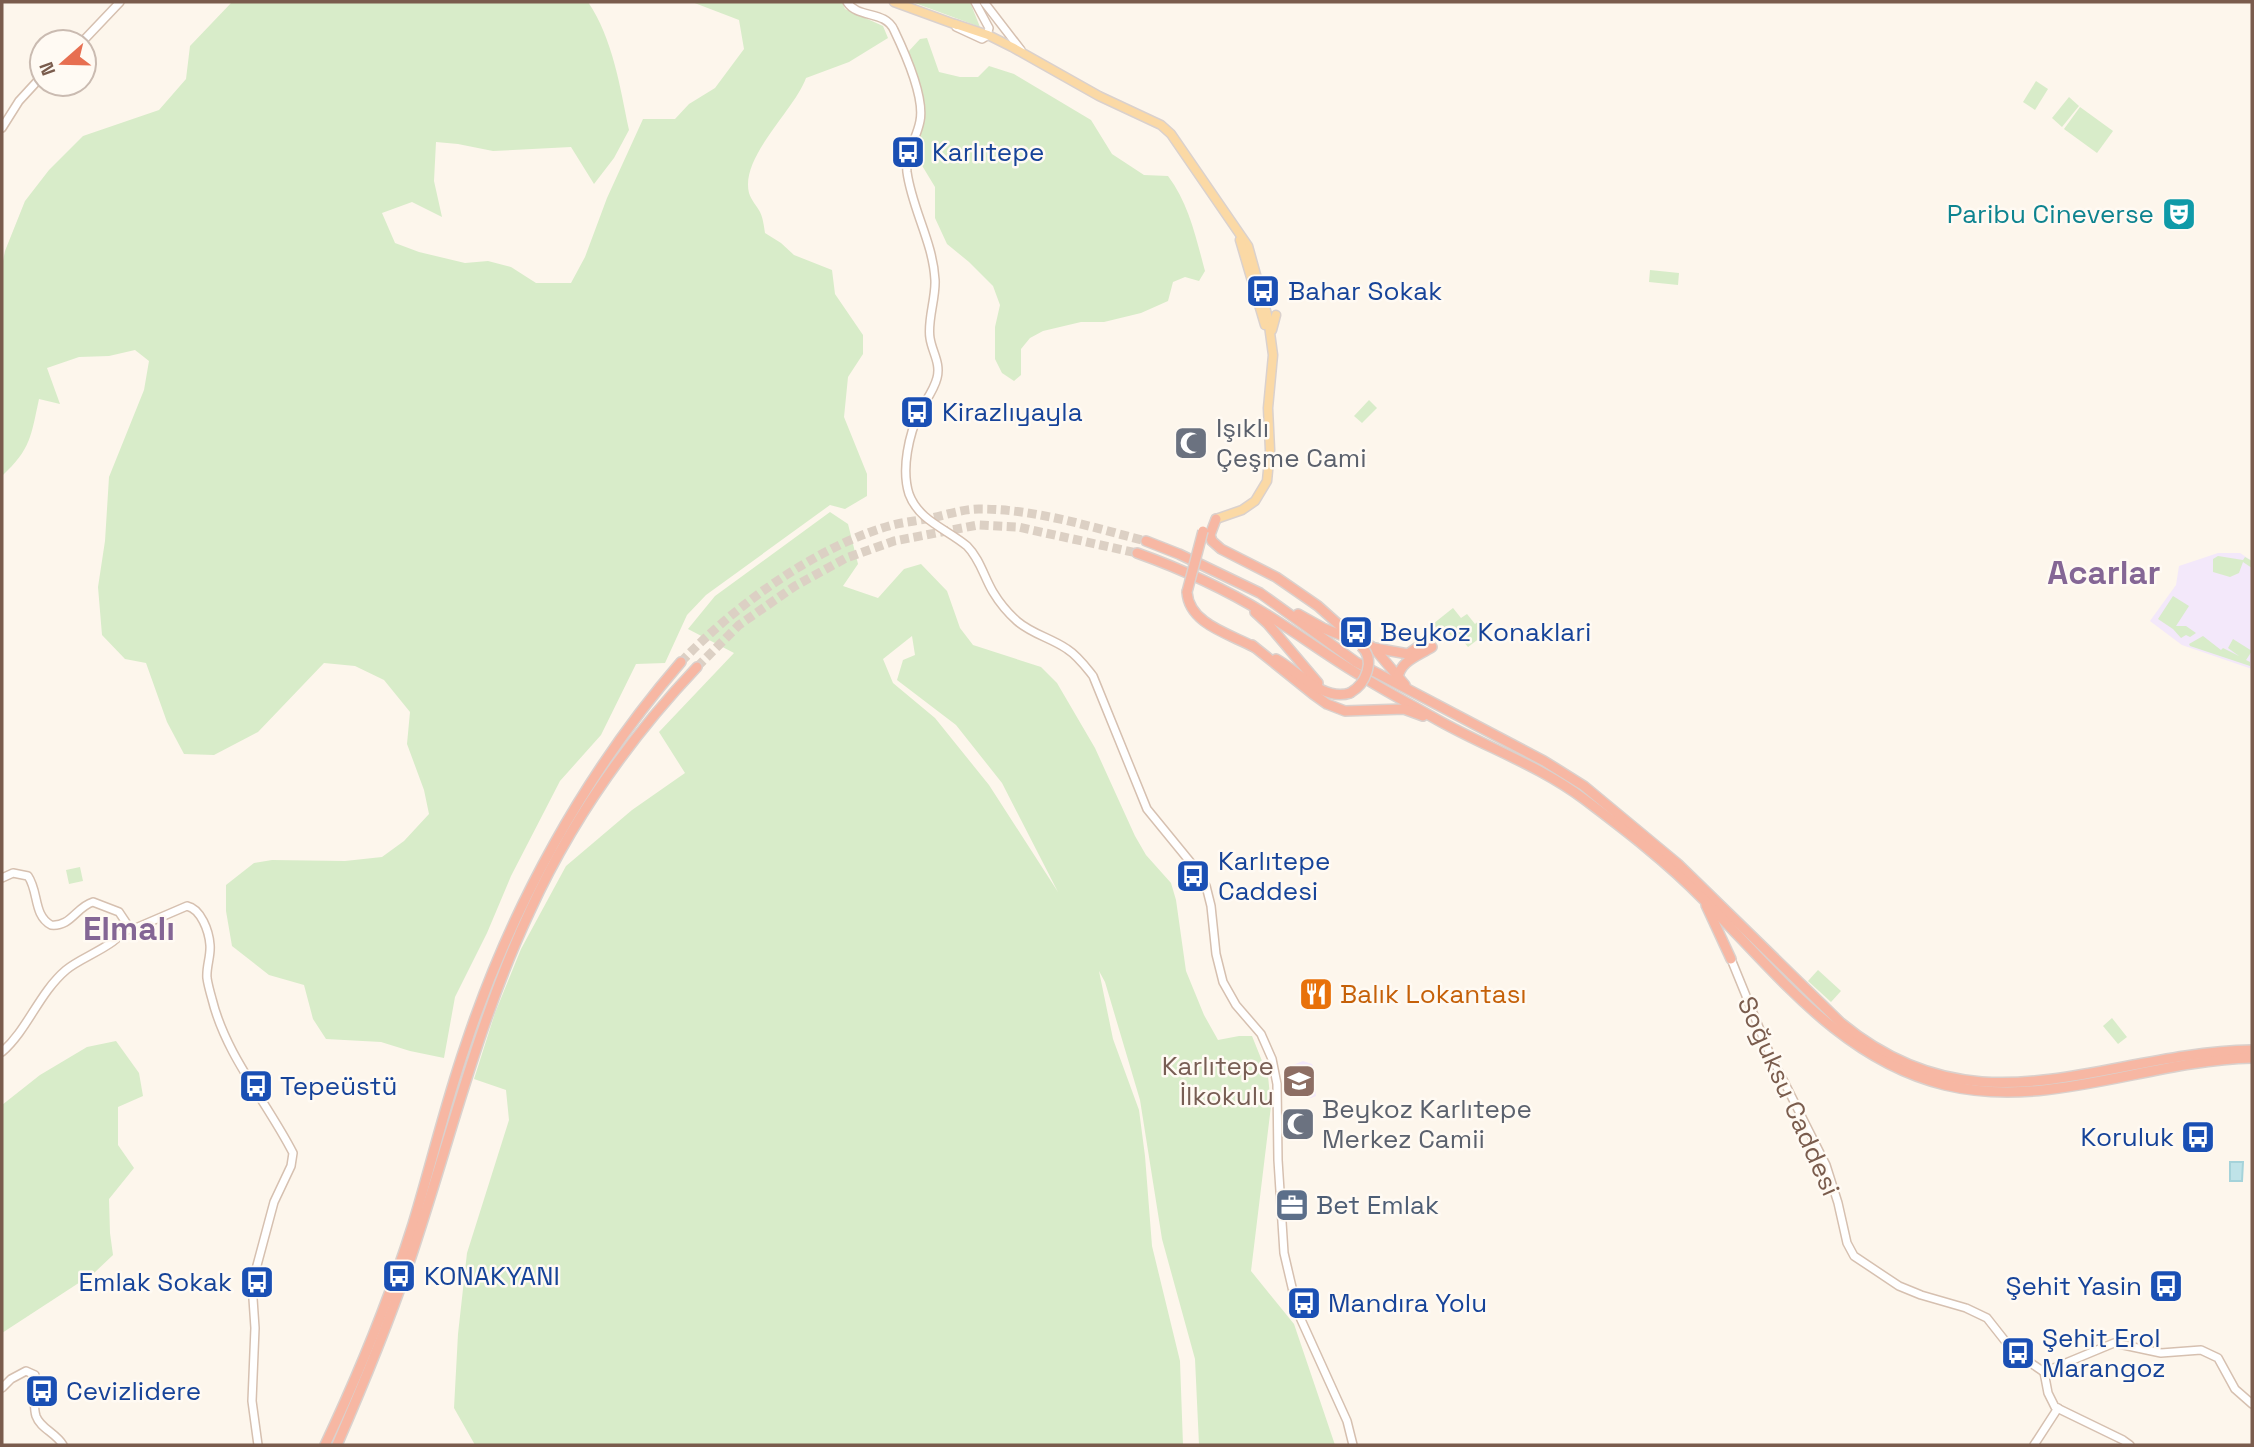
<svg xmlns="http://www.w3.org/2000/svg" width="2254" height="1447" font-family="'Space Grotesk',sans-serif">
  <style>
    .education { fill: #f3e8fa }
    .green { fill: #d8ecc9; fill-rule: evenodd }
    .water { fill: #bfe3e8; stroke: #a5d3da; stroke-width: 2 }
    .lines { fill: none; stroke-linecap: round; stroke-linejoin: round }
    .highway-tunnel { stroke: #dcd0c4; stroke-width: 9; stroke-dasharray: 9 4.5; stroke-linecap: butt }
    .secondary-casing { stroke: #d6c0b0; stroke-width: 10 }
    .primary-casing { stroke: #dad1cd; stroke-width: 11 }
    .highway-casing { stroke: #dad1cd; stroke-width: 12 }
    .secondary { stroke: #fff; stroke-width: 7 }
    .primary { stroke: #fbd9a5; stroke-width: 8 }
    .highway { stroke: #f7b7a3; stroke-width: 9 }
    .highway-bridge-casing { stroke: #dad1cd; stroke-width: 12; stroke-linecap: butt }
    .highway-bridge { stroke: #f7b7a3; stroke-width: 9 }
    .labels { text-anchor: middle; stroke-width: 5; stroke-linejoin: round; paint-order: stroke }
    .transit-label { font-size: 26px; fill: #164399; stroke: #fffaf3; text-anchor: start }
    .culture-label { font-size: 26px; fill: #0d838f; stroke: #fffaf3; text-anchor: end }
    .worship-label { font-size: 26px; fill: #5b616d; stroke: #fffaf3; text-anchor: start }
    .food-label { font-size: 26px; fill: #c56008; stroke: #fffaf3; text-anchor: start }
    .education-label { font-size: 26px; fill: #785e54; stroke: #fffaf3; text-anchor: end }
    .street-label { font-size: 26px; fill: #7a5c4d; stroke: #fffaf3 }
    .service-label { font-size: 26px; fill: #4e5e75; stroke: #fffaf3; text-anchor: start }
    .district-label { font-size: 33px; font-weight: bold; fill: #846695; stroke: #fffaf3 }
  </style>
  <rect width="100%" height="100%" fill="#fdf6ec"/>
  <g class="education">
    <polygon points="2218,553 2240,553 2252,561 2252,669 2182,645 2150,621 2176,585 2179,566"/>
    <polygon points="1303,1061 1312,1064 1316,1075 1314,1079 1316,1096 1311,1098 1286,1083 1283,1073 1283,1069"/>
  </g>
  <g class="green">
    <path d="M232,2h356c25,37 32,85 41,128l-15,28 -20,26 -23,-37 -78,4 -35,-7 -22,-2 -2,39 8,36 -30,-15 -30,11 13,30 24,9 46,11 23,-2 23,6 25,16h35l14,-26 22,-59 36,-79h32l14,-15 26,-16 29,-39 -5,-29 -47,-18h150l3,7 38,17 5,12 -39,24 -43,16c-12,33 -66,79 -57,115 2,7 8,13 11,19 3,6 4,14 5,21l16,10 13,12 38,15 3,24 28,41v19l-15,23 -4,40 23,57v22l-22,13 -15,-4 -124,90 -19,20 -22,48 -29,1 -35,71 -41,46 -49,95 -24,57 -32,64 -11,61 -34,-7 -29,-9 -55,-3 -13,-20 -9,-34 -35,-10 -37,-29 -6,-35v-26l28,-22 18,-3 73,1 37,-4 22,-16 25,-27 -5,-24 -17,-46 3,-32 -26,-32 -29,-14 -31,-3 -66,69 -44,23 -30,-1 -17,-32 -21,-59 -21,-4 -23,-24 -4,-48 7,-46 4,-64 35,-87 5,-29 -14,-11 -26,6 -30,1 -32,11 13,36 -21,-5c-8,37 -8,50 -37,77v-210l3,-15 20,-50 24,-31 34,-34 76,-26 27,-31 4,-33z"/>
    <polygon points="912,2 970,2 980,27"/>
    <path d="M927,38l12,34 21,5h18l11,-11 25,8 77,46 21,34 32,21 24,1c21,28 28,62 37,95l-6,10 -14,-4 -12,5 -5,19 -27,12 -37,9h-23l-38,9 -13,7 -9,11v26l-7,6 -12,-8 -7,-14v-32l5,-22 -7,-19 -24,-24 -22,-18 -12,-26v-31l-20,-33 8,-32 -2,-29 -13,-41 12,-13z"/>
    <polygon points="2036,81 2048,89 2035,110 2023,102"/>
    <polygon points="2069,97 2079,106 2062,127 2052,118"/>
    <polygon points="2080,107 2113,131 2097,153 2064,129"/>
    <polygon points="1650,270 1679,273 1678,285 1649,282"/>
    <polygon points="1369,400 1377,408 1362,423 1354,416"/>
    <path d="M830,512l18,12 10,40 -15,22 35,12 26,-29 17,-5 26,27 13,37 13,17 68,22 16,16 38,65 40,88 11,19 25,28 5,17 10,71 18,44 14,25 21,-4h13l16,40 3,30 -20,165 43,53 41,121h-136l-4,-86 -33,-120 -22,-139 -35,-118 -6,-11 14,68 26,71 6,46 7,90 28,115 3,84h-708l-21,-37 4,-74 9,-81 42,-133 -3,-30 -32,-11 21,-66 26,-64 45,-83 66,-56 53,-37 -26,-41 75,-79 -46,-24 27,-33zM912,636l3,19 -12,5 -6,20 59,45 46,58 56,109 -69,-107 -54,-67 -42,-35 -10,-24z"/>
    <polygon points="2218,556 2243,560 2245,557 2252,561 2252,568 2243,562 2239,573 2230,577 2213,572 2213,559"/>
    <polygon points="2173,596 2189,606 2176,626 2186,626 2196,633 2190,637 2186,635 2181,638 2173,629 2158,619"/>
    <polygon points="1453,608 1461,618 1467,614 1475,624 1480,620 1489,631 1468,647 1460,637 1455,641 1446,630 1441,634 1433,624"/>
    <polygon points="2203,636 2221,650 2223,648 2239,656 2228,648 2233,639 2252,651 2246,660 2250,662 2250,666 2190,646 2189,644"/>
    <polygon points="80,867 83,881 69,884 66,870"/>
    <polygon points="1818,970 1841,991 1831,1002 1808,981"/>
    <polygon points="2112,1018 2127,1037 2118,1044 2103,1026"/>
    <polygon points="116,1041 139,1073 143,1096 118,1107 118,1145 134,1168 109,1199 110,1233 113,1255 94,1273 2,1333 2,1105 40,1075 87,1047"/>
  </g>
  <polygon class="water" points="2230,1162 2243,1162 2242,1181 2230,1181"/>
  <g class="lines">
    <g class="highway-tunnel">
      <path d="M681,662c52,-55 134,-115 208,-136 14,-4 28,-5 42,-8 15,-3 32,-9 48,-9 57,0 112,18 167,32"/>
      <polyline points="697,667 739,625 795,586 846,558 894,541 978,525 1018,527 1137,553"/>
    </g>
    <g class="secondary-casing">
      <g id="secondary">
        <path d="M847,2c11,17 38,8 47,28 11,23 31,67 26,91 -3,17 -15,33 -13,51 5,37 26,70 28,108 1,18 -8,41 -5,58 2,14 11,25 7,40 -3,12 -11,22 -17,33 -11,23 -19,58 -11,83 10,27 38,35 58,52 13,13 17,31 26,46 6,10 15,21 24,29 15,13 34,17 50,28 11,7 18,17 26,27l54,133 49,60 10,17 5,20 5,48 7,28 13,23 25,29 11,25 5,25 1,76 6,93 14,60 49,108 6,24"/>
        <polyline points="984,2 1021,50"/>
        <polyline points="956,27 982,39 987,36 989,28 975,2"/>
        <polyline points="82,42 120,2"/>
        <polyline points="2,128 19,101 42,76"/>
        <path d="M2,878l11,-5 15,3c11,16 5,39 23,49 20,2 25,-18 42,-23l26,10 8,12c-6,21 -45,32 -61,46 -27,23 -38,59 -64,82"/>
        <path d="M124,931l14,-4 49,-21c14,3 22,25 23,39 1,11 -4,22 -3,33 1,7 3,14 5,21 14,57 55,103 81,154l-2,13 -17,36 -22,82 3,44 -3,73 6,44"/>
        <polyline points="1731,959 1769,1052 1826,1165 1838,1203 1847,1243 1854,1256 1899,1286 1921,1295 1966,1308 1987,1318 2013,1351 2044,1372"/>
        <polyline points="2044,1372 2114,1343 2161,1353 2201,1350 2218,1358 2235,1389 2252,1404"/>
        <polyline points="2044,1372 2048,1393 2055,1407 2123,1440 2130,1445"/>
        <path d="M2,1388l9,-9 15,-8 9,4c2,13 -3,28 1,41 4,12 20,17 27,29"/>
        <polyline points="2034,1445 2058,1408"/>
      </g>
    </g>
    <g class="primary-casing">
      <g id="primary">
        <polyline points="894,2 957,25"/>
        <polyline points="955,24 988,35 1012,47 1099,96 1161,125 1171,134 1248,246 1268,318 1273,355 1268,408 1270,450 1267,481 1255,501 1242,510 1216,519"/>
        <polyline points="1240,240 1265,325"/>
        <polyline points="1272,330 1276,315"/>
      </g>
    </g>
    <g class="highway-casing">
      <g id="highway">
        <polyline points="1216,519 1210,535 1212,541 1221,549 1276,577 1318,606 1347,632 1374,648 1405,685"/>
        <path d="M1146,541l33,13 81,39 96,69 188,99 40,25 94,78 163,159c138,114 260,30 411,27"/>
        <path d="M1137,553c45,16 88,36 129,61 31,19 60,41 92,60 25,16 52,30 78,45 49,28 103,46 148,80 41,31 83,63 119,100 72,72 138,161 242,186 104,25 204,-25 307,-27"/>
        <path d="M1187,592c2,32 43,42 67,55"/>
        <polyline points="1255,612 1268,624 1318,683"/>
        <polyline points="1298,614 1323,628 1353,640"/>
        <polyline points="1252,645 1313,694 1327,704 1345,711 1404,709 1423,716"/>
        <polyline points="1375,648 1408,654 1425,642"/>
        <path d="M1276,659c22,12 47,43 74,34"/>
        <path d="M1398,678c2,-17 20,-22 34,-31"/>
        <polyline points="1706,905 1731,959"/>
        <path d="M325,1445c34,-72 64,-145 88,-221 18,-59 32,-119 52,-177 46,-140 120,-274 216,-385"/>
        <path d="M337,1445c26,-60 51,-120 72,-182 40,-118 68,-239 121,-352 41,-90 99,-172 167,-244"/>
      </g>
    </g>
    <use href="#secondary" class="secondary"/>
    <use href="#primary" class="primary"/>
    <use href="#highway" class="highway"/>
    <g class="highway-bridge-casing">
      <g id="highway-bridge">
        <polyline points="1187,592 1203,531"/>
        <path d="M1350,693c16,-9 26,-33 11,-47"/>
      </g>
    </g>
    <use href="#highway-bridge" class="highway-bridge"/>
  </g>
  <defs>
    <g id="bus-square" transform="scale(1.75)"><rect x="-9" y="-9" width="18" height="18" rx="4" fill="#1a4fb4" stroke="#fffaf3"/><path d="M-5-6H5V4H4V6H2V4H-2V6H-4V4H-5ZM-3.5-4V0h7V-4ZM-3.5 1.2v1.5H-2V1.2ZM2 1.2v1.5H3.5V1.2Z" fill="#fff"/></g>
    <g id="theatre-square" transform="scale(1.75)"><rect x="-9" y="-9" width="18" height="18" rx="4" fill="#0f9aa8" stroke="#fffaf3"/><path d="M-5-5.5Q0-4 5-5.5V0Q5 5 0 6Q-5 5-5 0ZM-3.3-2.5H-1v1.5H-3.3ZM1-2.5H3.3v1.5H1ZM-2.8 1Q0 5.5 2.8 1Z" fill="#fff"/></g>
    <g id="mosque-square" transform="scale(1.75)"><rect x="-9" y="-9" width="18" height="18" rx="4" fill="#6b7280" stroke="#fffaf3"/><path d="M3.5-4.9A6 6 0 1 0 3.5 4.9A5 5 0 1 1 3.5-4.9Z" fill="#fff"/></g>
    <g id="restaurant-square" transform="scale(1.75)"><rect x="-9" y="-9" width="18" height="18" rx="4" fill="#e8710a" stroke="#fffaf3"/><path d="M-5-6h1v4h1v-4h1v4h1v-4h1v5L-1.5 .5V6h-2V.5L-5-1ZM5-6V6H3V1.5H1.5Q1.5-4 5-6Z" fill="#fff"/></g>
    <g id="school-square" transform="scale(1.75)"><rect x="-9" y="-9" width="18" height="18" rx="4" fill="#8d6e63" stroke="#fffaf3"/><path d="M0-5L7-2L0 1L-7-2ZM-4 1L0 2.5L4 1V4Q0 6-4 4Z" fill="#fff"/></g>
    <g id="office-square" transform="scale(1.75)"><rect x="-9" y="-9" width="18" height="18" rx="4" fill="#5c6f8a" stroke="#fffaf3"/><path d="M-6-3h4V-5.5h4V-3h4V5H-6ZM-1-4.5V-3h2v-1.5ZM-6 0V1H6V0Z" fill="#fff"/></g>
  </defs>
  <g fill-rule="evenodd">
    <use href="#bus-square" x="908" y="152"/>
    <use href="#theatre-square" x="2179" y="214"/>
    <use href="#bus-square" x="1263" y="291"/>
    <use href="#bus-square" x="917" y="412"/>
    <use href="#mosque-square" x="1191" y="443"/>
    <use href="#bus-square" x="1356" y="632"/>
    <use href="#bus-square" x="1193" y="876"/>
    <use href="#restaurant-square" x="1316" y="994"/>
    <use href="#school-square" x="1299" y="1081"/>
    <use href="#bus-square" x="256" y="1086"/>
    <use href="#mosque-square" x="1298" y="1124"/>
    <use href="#bus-square" x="2198" y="1137"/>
    <use href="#office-square" x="1292" y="1205"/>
    <use href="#bus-square" x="399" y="1276"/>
    <use href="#bus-square" x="257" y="1282"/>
    <use href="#bus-square" x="2166" y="1286"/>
    <use href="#bus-square" x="1304" y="1303"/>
    <use href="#bus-square" x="2018" y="1353"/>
    <use href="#bus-square" x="42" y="1391"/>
  </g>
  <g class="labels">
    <g class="transit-label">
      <text x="932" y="161">Karlıtepe</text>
      <text x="1288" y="300">Bahar Sokak</text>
      <text x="942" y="421">Kirazlıyayla</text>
      <text x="1380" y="641">Beykoz Konaklari</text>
      <text x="1218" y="870">Karlıtepe<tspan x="1218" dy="30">Caddesi</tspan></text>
      <text x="280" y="1095">Tepeüstü</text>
      <text x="2174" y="1146" text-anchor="end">Koruluk</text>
      <text x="424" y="1285">KONAKYANI</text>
      <text x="232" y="1291" text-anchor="end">Emlak Sokak</text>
      <text x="2142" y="1295" text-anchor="end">Şehit Yasin</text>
      <text x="1328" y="1312">Mandıra Yolu</text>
      <text x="2042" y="1347">Şehit Erol<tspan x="2042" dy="30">Marangoz</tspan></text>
      <text x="66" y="1400">Cevizlidere</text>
    </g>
    <g class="culture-label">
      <text x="2154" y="223">Paribu Cineverse</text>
    </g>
    <g class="worship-label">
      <text x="1216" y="437">Işıklı<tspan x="1216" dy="30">Çeşme Cami</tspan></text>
      <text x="1322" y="1118">Beykoz Karlıtepe<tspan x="1322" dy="30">Merkez Camii</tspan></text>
    </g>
    <g class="food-label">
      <text x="1340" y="1003">Balık Lokantası</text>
    </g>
    <g class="education-label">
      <text x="1274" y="1075">Karlıtepe<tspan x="1274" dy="30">İlkokulu</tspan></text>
    </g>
    <g class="street-label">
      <text transform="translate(1789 1096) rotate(66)" y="9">Soğuksu Caddesi</text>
    </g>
    <g class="service-label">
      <text x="1316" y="1214">Bet Emlak</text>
    </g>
    <g class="district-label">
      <text x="2104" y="584">Acarlar</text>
      <text x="129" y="940">Elmalı</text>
    </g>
  </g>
  <rect width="2254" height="1447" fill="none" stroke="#7a5c4d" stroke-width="7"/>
  <g transform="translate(63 63) rotate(250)"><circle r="33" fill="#fffaf3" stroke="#cabbb1" stroke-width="2"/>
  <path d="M0-5L12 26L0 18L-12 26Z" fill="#e76f51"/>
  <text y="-10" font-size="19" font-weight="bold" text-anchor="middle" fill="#7a5c4d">N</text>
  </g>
</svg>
